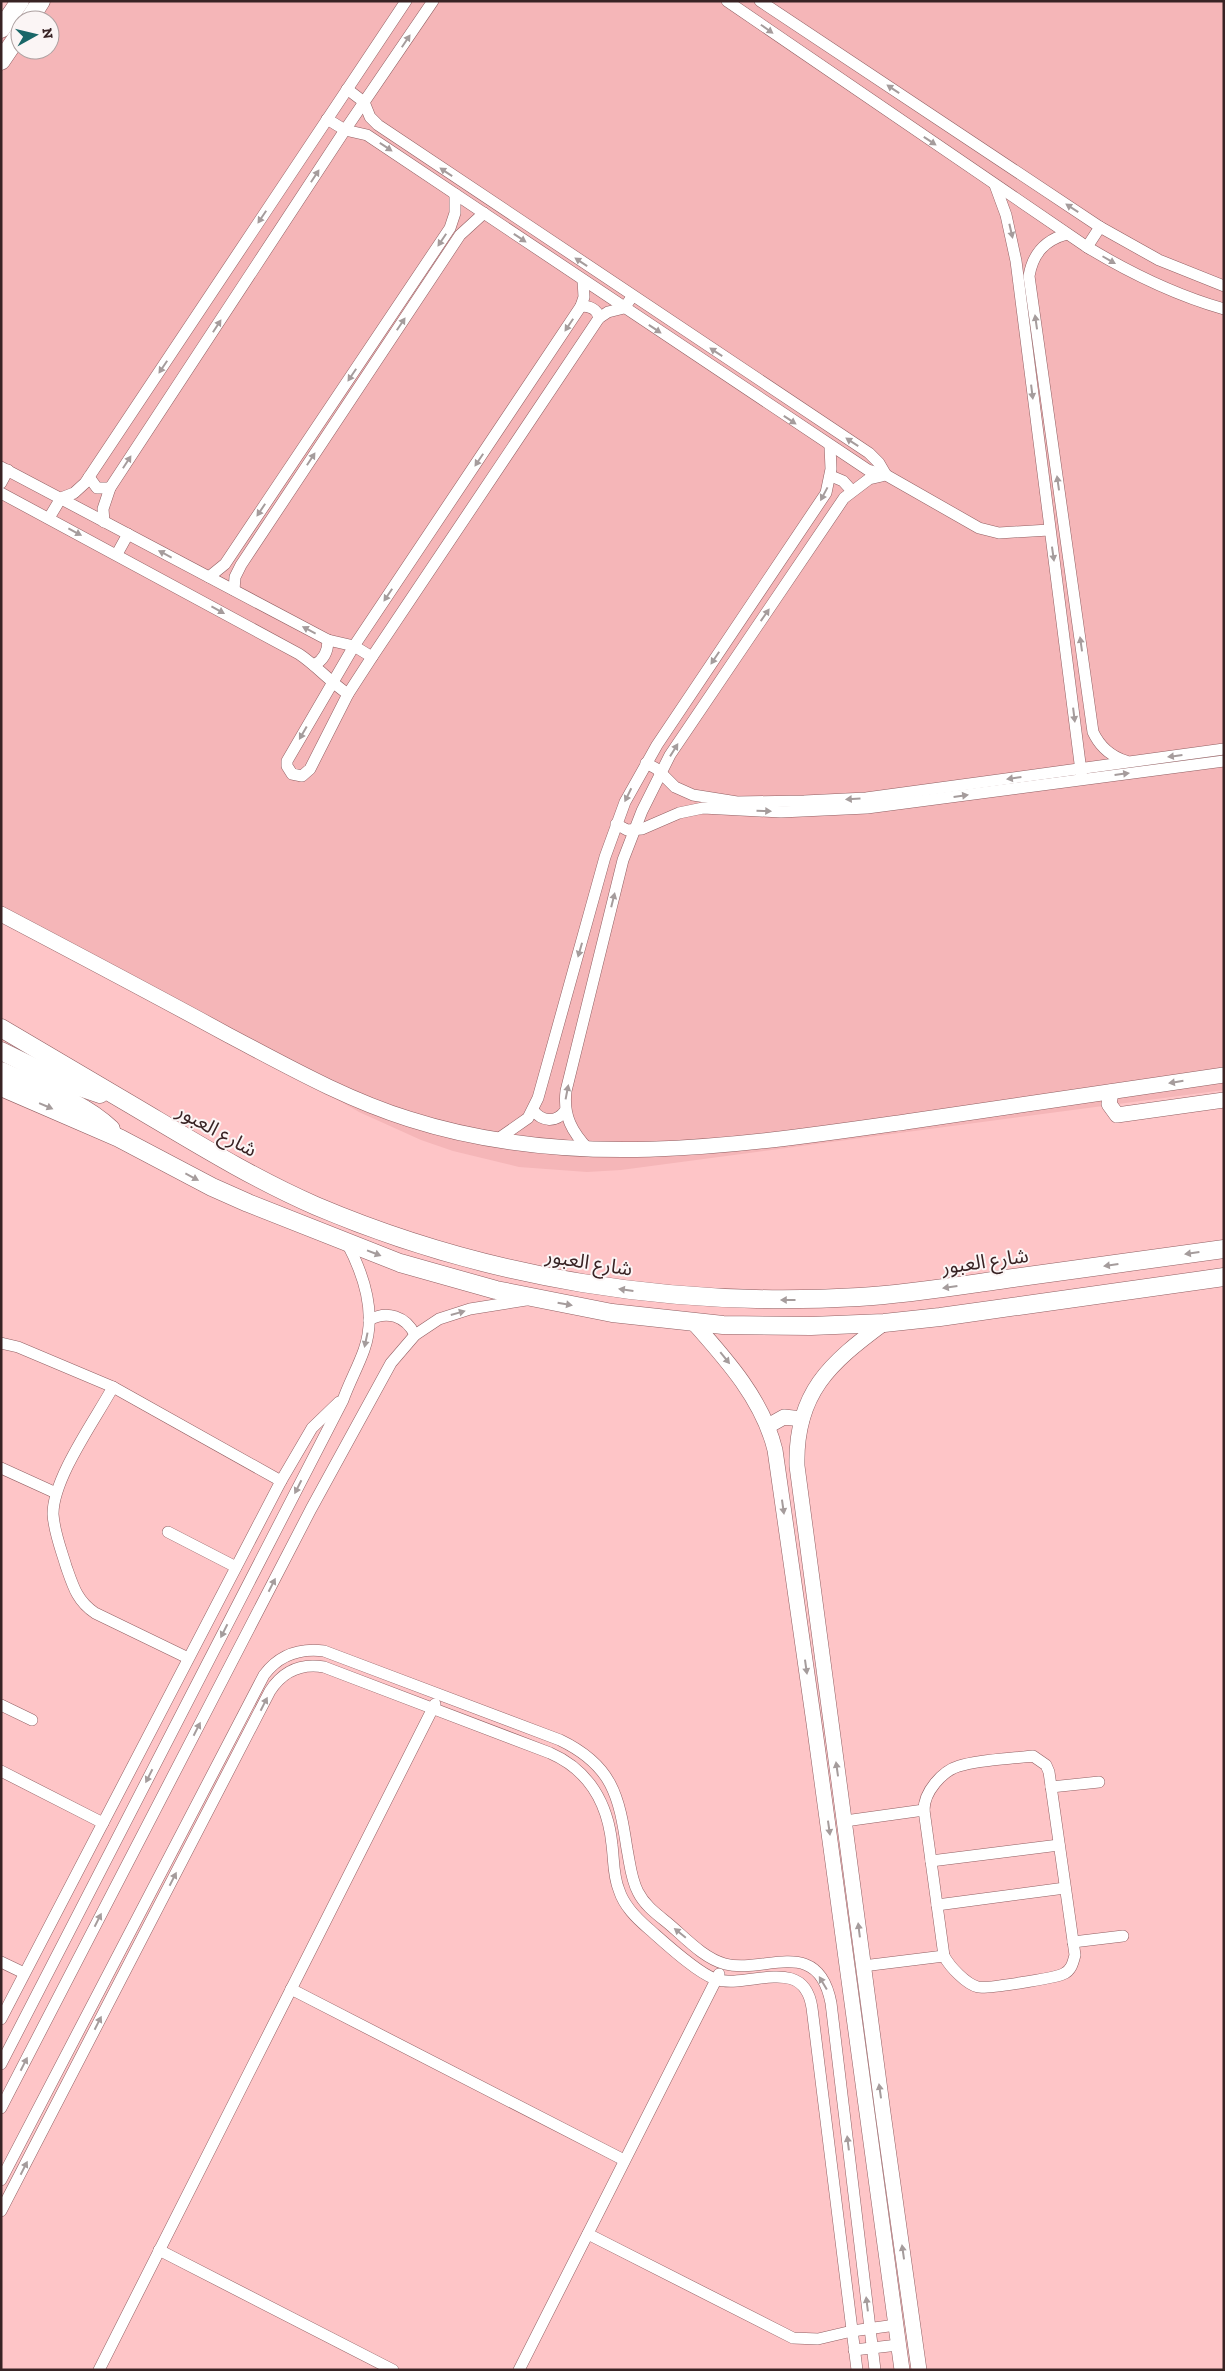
<svg xmlns="http://www.w3.org/2000/svg" width="1225" height="2371" font-family="'Zilla Slab','Noto Sans Arabic',serif">
  <style>
    .built { fill: #f5b6b8; fill-rule: evenodd }
    .lines { fill: none; stroke-linecap: round; stroke-linejoin: round }
    .street-casing { stroke: #915f62; stroke-width: 12 }
    .secondary-casing { stroke: #915f62; stroke-width: 16 }
    .primary-casing { stroke: #915f62; stroke-width: 19 }
    .street { stroke: #fff; stroke-width: 11 }
    .secondary { stroke: #fff; stroke-width: 15 }
    .primary { stroke: #fff; stroke-width: 18 }
    .oneway { fill: #a59c9c }
    .labels { text-anchor: middle; stroke-width: 4; stroke-linejoin: round; paint-order: stroke }
    .street-label { font-size: 20px; fill: #382324; stroke: #fbf5f5 }
  </style>
  <rect width="100%" height="100%" fill="#fec5c7"/>
  <path class="built" d="M21,1h1203v1089l-603,80 -34,2 -68,-5 -66,-16 -32,-11 -62,-28 -358,-205v-873zM20,20h30v30h-30z"/>
  <g class="lines">
    <g class="street-casing">
      <g id="street">
        <path d="M727,1l360,246c43,26 88,48 137,62"/>
        <polyline points="760,1 1100,227 1159,260 1224,286"/>
        <polyline points="347,89 364,102 370,117 378,125 869,453 879,463 886,475"/>
        <polyline points="327,119 345,130 367,135 868,470 886,475 979,528 999,533 1049,530"/>
        <polyline points="995,185 1006,215 1016,261 1082,779"/>
        <path d="M1067,234c-22,6 -34,19 -38,42l64,456c7,15 17,24 33,29"/>
        <polyline points="1087,247 1100,227"/>
        <polyline points="583,280 584,297 581,306 354,646 287,761 287,766 292,774 302,776 310,769 348,694 372,657 599,318 608,312 624,308 632,297"/>
        <path d="M581,306c8,0 17,3 18,12"/>
        <polyline points="1,467 328,640 354,646 372,657"/>
        <polyline points="831,476 843,481 852,491"/>
        <polyline points="89,477 97,488 110,488"/>
        <polyline points="1,483 8,470"/>
        <path d="M1,493l298,161c18,12 31,28 49,40"/>
        <polyline points="49,518 61,498 74,493 85,483 406,1"/>
        <polyline points="104,522 103,509 110,488 345,130 433,1"/>
        <polyline points="117,554 128,534"/>
        <polyline points="209,577 225,564 450,228 455,213 455,194"/>
        <polyline points="234,590 235,577 241,565 460,235 484,213"/>
        <path d="M314,665c10,-5 14,-13 14,-25"/>
        <polyline points="646,763 657,769 675,787 693,795 737,802 804,801 866,798 1224,749"/>
        <polyline points="616,824 627,830 642,829 679,813 703,808 781,812 867,808 1224,761"/>
        <path d="M533,1110c9,12 23,13 32,1"/>
        <polyline points="498,1139 528,1118 538,1098 605,857 625,802 657,745 826,493 831,469 830,446"/>
        <path d="M589,1150c-17,-18 -26,-34 -23,-59l57,-231 19,-49 28,-56 174,-257 25,-19 13,-3"/>
        <path d="M369,1320c18,-10 37,-4 46,15"/>
        <polyline points="1,1343 18,1347 113,1387 281,1481"/>
        <path d="M113,1387c-18,33 -60,91 -60,127 1,18 8,35 13,52 7,20 11,35 29,47l93,45"/>
        <polyline points="1,1468 56,1493"/>
        <polyline points="168,1532 236,1567"/>
        <polyline points="1,1705 32,1720"/>
        <path d="M1033,1756l13,9 3,7 26,183c-2,8 -4,16 -12,19 -8,4 -76,15 -85,13 -12,-3 -28,-20 -34,-31l-20,-146c0,-18 18,-39 35,-44 23,-7 50,-7 74,-10z"/>
        <polyline points="1,1771 103,1823"/>
        <polyline points="1051,1787 1099,1782"/>
        <polyline points="845,1821 924,1810"/>
        <polyline points="931,1861 1059,1845"/>
        <polyline points="937,1905 1065,1888"/>
        <polyline points="1073,1942 1123,1936"/>
        <polyline points="1,1962 24,1973"/>
        <polyline points="863,1966 944,1956"/>
        <polyline points="291,1989 624,2160"/>
        <polyline points="1,2019 281,1481 312,1428 339,1402"/>
        <path d="M1,2064l342,-664c6,-17 15,-33 21,-50 13,-36 0,-75 -17,-107"/>
        <polyline points="1,2108 311,1509 391,1363 415,1335 439,1319 470,1309 526,1300"/>
        <path d="M1,2180l263,-505c15,-20 36,-27 60,-24l236,89c52,25 59,55 67,109 3,15 4,30 11,43 6,12 16,20 26,28 18,14 38,38 61,44 40,10 93,-29 106,39l44,367"/>
        <path d="M1,2211l269,-520c13,-20 31,-28 54,-24l226,86c39,17 58,51 62,92 2,15 1,31 7,45 5,16 17,28 30,39 16,14 47,43 66,50 32,11 89,-26 97,29l45,362"/>
        <polyline points="588,2234 793,2338 818,2339 852,2331 896,2325"/>
        <polyline points="159,2250 393,2370"/>
        <polyline points="854,2350 898,2345"/>
        <polyline points="99,2370 435,1704"/>
        <polyline points="519,2370 719,1974"/>
      </g>
    </g>
    <g class="secondary-casing">
      <g id="secondary">
        <path d="M1,914c76,40 152,80 227,121 59,31 117,64 181,84 166,53 334,26 503,2 104,-15 208,-30 312,-46"/>
        <polyline points="1111,1092 1109,1104 1117,1115 1224,1100"/>
        <path d="M693,1322c33,37 70,78 82,128l39,273 88,647"/>
        <path d="M884,1323c-54,40 -89,70 -87,143l86,647 36,257"/>
        <polyline points="768,1426 784,1417 802,1419"/>
      </g>
    </g>
    <g class="primary-casing">
      <g id="primary">
        <polyline points="29,20 41,1"/>
        <polyline points="1,29 20,1"/>
        <polyline points="1,61 20,33"/>
        <path d="M1,1028c39,23 78,46 117,69 65,38 129,79 198,109 172,73 357,102 543,91 49,-3 98,-11 147,-18 73,-10 145,-20 218,-30"/>
        <polyline points="1,1051 62,1081 100,1094"/>
        <path d="M1,1071c38,18 78,28 110,58"/>
        <polyline points="1,1087 119,1138 212,1187 248,1203 400,1263 496,1290 612,1313 723,1325 811,1326 884,1323 940,1317 1224,1277"/>
      </g>
    </g>
    <use href="#street" class="street"/>
    <use href="#secondary" class="secondary"/>
    <use href="#primary" class="primary"/>
  </g>
  <defs><path id="oneway-solid" d="M-6-.8H1V-3.2L6.5 0L1 3.2V.8H-6Z" transform="scale(1.25)"/></defs>
  <g class="oneway">
    <use href="#oneway-solid" transform="translate(767 29) rotate(35)"/>
    <use href="#oneway-solid" transform="translate(406 41) rotate(-56)"/>
    <use href="#oneway-solid" transform="translate(893 89) rotate(-146)"/>
    <use href="#oneway-solid" transform="translate(930 141) rotate(34)"/>
    <use href="#oneway-solid" transform="translate(386 147) rotate(34)"/>
    <use href="#oneway-solid" transform="translate(446 172) rotate(-146)"/>
    <use href="#oneway-solid" transform="translate(315 176) rotate(-57)"/>
    <use href="#oneway-solid" transform="translate(1072 208) rotate(-147)"/>
    <use href="#oneway-solid" transform="translate(262 217) rotate(124)"/>
    <use href="#oneway-solid" transform="translate(1011 231) rotate(77)"/>
    <use href="#oneway-solid" transform="translate(520 238) rotate(34)"/>
    <use href="#oneway-solid" transform="translate(442 240) rotate(124)"/>
    <use href="#oneway-solid" transform="translate(1109 260) rotate(30)"/>
    <use href="#oneway-solid" transform="translate(581 262) rotate(-146)"/>
    <use href="#oneway-solid" transform="translate(1036 322) rotate(-98)"/>
    <use href="#oneway-solid" transform="translate(401 324) rotate(-56)"/>
    <use href="#oneway-solid" transform="translate(569 325) rotate(124)"/>
    <use href="#oneway-solid" transform="translate(217 326) rotate(-57)"/>
    <use href="#oneway-solid" transform="translate(655 329) rotate(34)"/>
    <use href="#oneway-solid" transform="translate(716 352) rotate(-147)"/>
    <use href="#oneway-solid" transform="translate(163 367) rotate(124)"/>
    <use href="#oneway-solid" transform="translate(352 375) rotate(124)"/>
    <use href="#oneway-solid" transform="translate(1032 392) rotate(83)"/>
    <use href="#oneway-solid" transform="translate(790 420) rotate(34)"/>
    <use href="#oneway-solid" transform="translate(852 442) rotate(-147)"/>
    <use href="#oneway-solid" transform="translate(311 459) rotate(-57)"/>
    <use href="#oneway-solid" transform="translate(479 460) rotate(124)"/>
    <use href="#oneway-solid" transform="translate(127 462) rotate(-57)"/>
    <use href="#oneway-solid" transform="translate(1058 483) rotate(-98)"/>
    <use href="#oneway-solid" transform="translate(824 494) rotate(118)"/>
    <use href="#oneway-solid" transform="translate(261 510) rotate(124)"/>
    <use href="#oneway-solid" transform="translate(75 532) rotate(28)"/>
    <use href="#oneway-solid" transform="translate(165 554) rotate(-152)"/>
    <use href="#oneway-solid" transform="translate(1053 554) rotate(82)"/>
    <use href="#oneway-solid" transform="translate(388 595) rotate(124)"/>
    <use href="#oneway-solid" transform="translate(218 610) rotate(29)"/>
    <use href="#oneway-solid" transform="translate(765 615) rotate(-55)"/>
    <use href="#oneway-solid" transform="translate(309 630) rotate(-152)"/>
    <use href="#oneway-solid" transform="translate(1081 644) rotate(-98)"/>
    <use href="#oneway-solid" transform="translate(715 658) rotate(124)"/>
    <use href="#oneway-solid" transform="translate(1074 715) rotate(83)"/>
    <use href="#oneway-solid" transform="translate(303 733) rotate(120)"/>
    <use href="#oneway-solid" transform="translate(674 750) rotate(-58)"/>
    <use href="#oneway-solid" transform="translate(1175 756) rotate(173)"/>
    <use href="#oneway-solid" transform="translate(1122 774) rotate(-7)"/>
    <use href="#oneway-solid" transform="translate(1014 778) rotate(172)"/>
    <use href="#oneway-solid" transform="translate(628 795) rotate(116)"/>
    <use href="#oneway-solid" transform="translate(961 796) rotate(-8)"/>
    <use href="#oneway-solid" transform="translate(853 799) rotate(176)"/>
    <use href="#oneway-solid" transform="translate(764 811) rotate(2)"/>
    <use href="#oneway-solid" transform="translate(613 900) rotate(-76)"/>
    <use href="#oneway-solid" transform="translate(580 950) rotate(106)"/>
    <use href="#oneway-solid" transform="translate(1176 1082) rotate(171)"/>
    <use href="#oneway-solid" transform="translate(567 1092) rotate(-79)"/>
    <use href="#oneway-solid" transform="translate(46 1106) rotate(23)"/>
    <use href="#oneway-solid" transform="translate(192 1177) rotate(28)"/>
    <use href="#oneway-solid" transform="translate(374 1253) rotate(21)"/>
    <use href="#oneway-solid" transform="translate(1192 1253) rotate(172)"/>
    <use href="#oneway-solid" transform="translate(1111 1265) rotate(172)"/>
    <use href="#oneway-solid" transform="translate(950 1287) rotate(172)"/>
    <use href="#oneway-solid" transform="translate(626 1290) rotate(-172)"/>
    <use href="#oneway-solid" transform="translate(788 1300) rotate(180)"/>
    <use href="#oneway-solid" transform="translate(565 1304) rotate(10)"/>
    <use href="#oneway-solid" transform="translate(458 1313) rotate(-16)"/>
    <use href="#oneway-solid" transform="translate(366 1340) rotate(102)"/>
    <use href="#oneway-solid" transform="translate(725 1358) rotate(51)"/>
    <use href="#oneway-solid" transform="translate(298 1487) rotate(117)"/>
    <use href="#oneway-solid" transform="translate(783 1507) rotate(82)"/>
    <use href="#oneway-solid" transform="translate(272 1585) rotate(-63)"/>
    <use href="#oneway-solid" transform="translate(224 1631) rotate(117)"/>
    <use href="#oneway-solid" transform="translate(806 1667) rotate(82)"/>
    <use href="#oneway-solid" transform="translate(264 1704) rotate(-63)"/>
    <use href="#oneway-solid" transform="translate(197 1729) rotate(-63)"/>
    <use href="#oneway-solid" transform="translate(837 1769) rotate(-98)"/>
    <use href="#oneway-solid" transform="translate(149 1776) rotate(117)"/>
    <use href="#oneway-solid" transform="translate(829 1828) rotate(82)"/>
    <use href="#oneway-solid" transform="translate(173 1879) rotate(-63)"/>
    <use href="#oneway-solid" transform="translate(98 1920) rotate(-63)"/>
    <use href="#oneway-solid" transform="translate(859 1930) rotate(-97)"/>
    <use href="#oneway-solid" transform="translate(680 1933) rotate(-141)"/>
    <use href="#oneway-solid" transform="translate(823 1983) rotate(-121)"/>
    <use href="#oneway-solid" transform="translate(98 2023) rotate(-63)"/>
    <use href="#oneway-solid" transform="translate(24 2064) rotate(-63)"/>
    <use href="#oneway-solid" transform="translate(880 2091) rotate(-98)"/>
    <use href="#oneway-solid" transform="translate(848 2143) rotate(-97)"/>
    <use href="#oneway-solid" transform="translate(24 2168) rotate(-63)"/>
    <use href="#oneway-solid" transform="translate(903 2252) rotate(-98)"/>
    <use href="#oneway-solid" transform="translate(867 2304) rotate(-97)"/>
  </g>
  <g class="labels">
    <g class="street-label">
      <text transform="translate(217 1130) rotate(29)" y="7">شارع العبور</text>
      <text transform="translate(985 1261) rotate(-8)" y="7">شارع العبور</text>
      <text transform="translate(589 1262) rotate(9)" y="7">شارع العبور</text>
    </g>
  </g>
  <rect width="1225" height="2371" fill="none" stroke="#382324" stroke-width="5"/>
  <g transform="translate(35 35) rotate(82)"><circle r="24" fill="#fbf5f5" stroke="#ada1a1"/>
  <path d="M0-4L9 19L0 12L-9 19Z" fill="#196768"/>
  <text y="-8" font-size="14" font-weight="bold" text-anchor="middle" fill="#382324">N</text>
  </g>
</svg>
